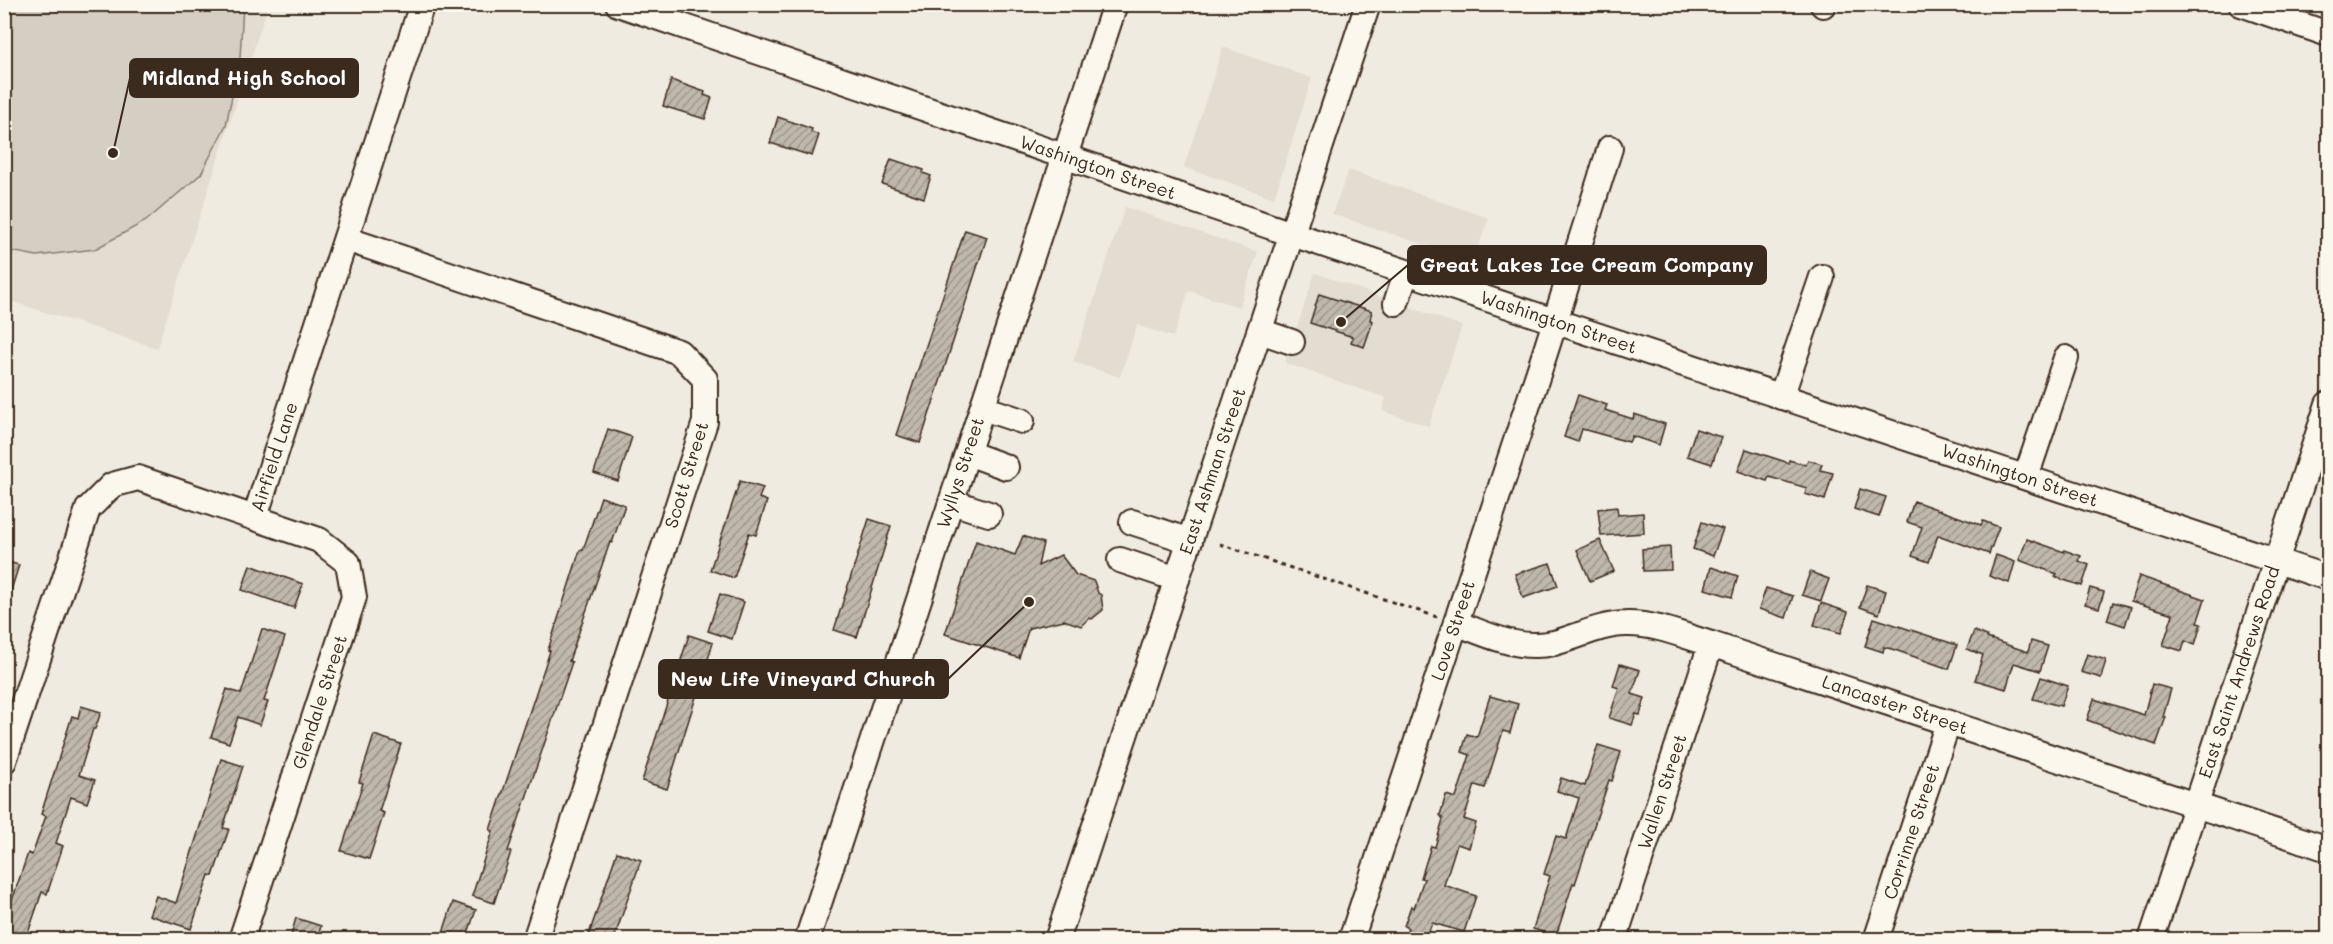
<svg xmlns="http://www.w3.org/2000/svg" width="2333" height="944" font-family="Mali,sans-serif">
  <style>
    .built { fill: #e2dcd1 }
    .garden { fill: #d5cec3; stroke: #887c70; stroke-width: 1.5 }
    .building { fill: url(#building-hatch); stroke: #3b2a1e; stroke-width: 1.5 }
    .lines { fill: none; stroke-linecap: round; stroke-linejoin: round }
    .minor-casing { stroke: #3b2a1e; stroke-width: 28 }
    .path { stroke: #3b2a1e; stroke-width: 3; stroke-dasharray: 4.5 4.5; stroke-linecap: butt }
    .minor { stroke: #fbf7ec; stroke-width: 24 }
    .labels { text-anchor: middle; stroke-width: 4.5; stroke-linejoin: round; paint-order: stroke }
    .street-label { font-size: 18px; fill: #3b2a1e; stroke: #fbf7ec }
    .leader { fill: none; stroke: #3b2a1e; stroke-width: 2 }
    .callout-dot { fill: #3b2a1e; stroke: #fbf7ec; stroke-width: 2 }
    .callout { fill: #3b2a1e; stroke: #3b2a1e; stroke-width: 2 }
    .callout-label { font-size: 20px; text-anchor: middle; font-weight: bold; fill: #fff }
  </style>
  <defs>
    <pattern id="building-hatch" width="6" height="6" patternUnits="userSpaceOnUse" patternTransform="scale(1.5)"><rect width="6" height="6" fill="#c0b8ad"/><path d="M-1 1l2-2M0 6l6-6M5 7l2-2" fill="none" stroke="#9d968c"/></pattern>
  </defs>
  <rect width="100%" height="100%" fill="#f0ebe0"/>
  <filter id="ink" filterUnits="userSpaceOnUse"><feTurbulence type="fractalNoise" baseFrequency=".0167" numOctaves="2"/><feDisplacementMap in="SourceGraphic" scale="12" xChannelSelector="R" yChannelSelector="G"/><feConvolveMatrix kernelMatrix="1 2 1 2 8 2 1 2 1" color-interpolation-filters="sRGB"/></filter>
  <g filter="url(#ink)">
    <g class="built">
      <polygon points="5,5 268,5 157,348 10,301 5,316"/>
      <polygon points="1223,47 1312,78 1274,198 1184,167"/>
      <polygon points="1349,170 1489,218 1473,261 1332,214"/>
      <polygon points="1125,207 1258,252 1239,307 1189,291 1173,337 1137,325 1120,377 1073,362"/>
      <polygon points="1315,273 1462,326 1429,426 1382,411 1386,398 1285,363"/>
    </g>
    <polygon class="garden" points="4,5 243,5 240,58 226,125 201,174 146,221 95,249 37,256 5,250"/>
    <g class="building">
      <polygon points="671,80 705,92 704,95 712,98 705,119 663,106"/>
      <polygon points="778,117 812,129 811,132 819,135 812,156 770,143"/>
      <polygon points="891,159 924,170 923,173 931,176 924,198 882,184"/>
      <polygon points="965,230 987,237 920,443 896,435"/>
      <polygon points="1319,294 1372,311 1370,320 1373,321 1364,347 1351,342 1353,337 1310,323"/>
      <polygon points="1578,395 1607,405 1605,410 1633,419 1634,414 1665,424 1659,445 1632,436 1629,442 1582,429 1578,442 1564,437"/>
      <polygon points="608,429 632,437 618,481 594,473"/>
      <polygon points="1696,429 1721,437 1712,464 1687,456"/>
      <polygon points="1746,449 1789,463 1789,460 1806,465 1808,460 1822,464 1820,470 1833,473 1825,500 1805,494 1807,488 1769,477 1767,481 1738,471"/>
      <polygon points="740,481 763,488 759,498 767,501 756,535 749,533 734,578 710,570"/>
      <polygon points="1860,489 1886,497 1879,517 1854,509"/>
      <polygon points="601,497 625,505 612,543 610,542 569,661 572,662 508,851 511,852 494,903 472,896 493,831 490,830 550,651 548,650 566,594 580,550 583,550"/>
      <polygon points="1914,501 1981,525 1983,521 1999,527 1989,554 1938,535 1929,562 1912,556 1922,527 1907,522"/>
      <polygon points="1617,507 1618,515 1643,513 1644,533 1601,536 1598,509"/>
      <polygon points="869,519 891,526 857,637 834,630"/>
      <polygon points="1702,522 1723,529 1713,556 1693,549"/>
      <polygon points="1023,536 1043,543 1038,566 1061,555 1076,575 1094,581 1098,593 1101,595 1103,610 1092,619 1089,618 1081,626 1064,620 1029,628 1019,658 945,634 976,541 1015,555"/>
      <polygon points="2027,539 2064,552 2064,550 2081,556 2079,561 2089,565 2082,586 2055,577 2057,574 2019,560"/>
      <polygon points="1600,540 1614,571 1590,581 1577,550"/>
      <polygon points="1670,547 1671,570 1643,571 1642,549"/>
      <polygon points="1996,555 2015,562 2009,583 1989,576"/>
      <polygon points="4,561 19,565 7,603 4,602"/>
      <polygon points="1550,563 1558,586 1523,598 1515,574"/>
      <polygon points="250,565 303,584 294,608 242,590"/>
      <polygon points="1711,567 1738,576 1732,597 1705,589"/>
      <polygon points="1810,572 1829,579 1821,601 1802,595"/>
      <polygon points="2139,576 2205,599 2197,623 2201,624 2195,645 2185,641 2182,651 2163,645 2173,614 2131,601"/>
      <polygon points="1867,585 1886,591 1879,614 1860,607"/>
      <polygon points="1766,588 1793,596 1786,618 1759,609"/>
      <polygon points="2090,588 2104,592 2099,608 2085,604"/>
      <polygon points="720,594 744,602 732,639 708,631"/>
      <polygon points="2113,602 2131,607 2125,626 2107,620"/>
      <polygon points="1821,603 1848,612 1841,633 1814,625"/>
      <polygon points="1874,618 1957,645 1949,669 1895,650 1884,647 1883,652 1865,646"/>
      <polygon points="262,629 285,637 264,701 268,702 260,725 238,717 229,743 211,737 227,689 241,694"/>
      <polygon points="1974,631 1987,636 1987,638 2028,652 2031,641 2048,646 2040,671 2014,663 2006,689 1975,680 1983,655 1967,649"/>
      <polygon points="689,635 713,643 667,789 642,781"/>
      <polygon points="2087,654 2106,660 2101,678 2081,672"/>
      <polygon points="1620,664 1640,670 1632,694 1645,698 1640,715 1636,714 1632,725 1609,718 1619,688 1613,686"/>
      <polygon points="2041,677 2068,686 2061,706 2033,699"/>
      <polygon points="2152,684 2171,689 2163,717 2166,717 2156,745 2087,720 2094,699 2144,715"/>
      <polygon points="1490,696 1518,704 1510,733 1503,731 1485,788 1475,785 1464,819 1476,823 1469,848 1457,844 1444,885 1476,896 1464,932 1432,923 1426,939 1415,939 1406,936 1408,928 1404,926 1411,906 1414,908 1424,879 1421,878 1431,846 1435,847 1443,819 1440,815 1446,795 1456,798 1470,755 1462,752 1467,734 1477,737"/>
      <polygon points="81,706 101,712 95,729 93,729 79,775 95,780 87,803 71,797 56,843 63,846 47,894 42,892 26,939 4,939 4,924 28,853 32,855 46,816 41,814 72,716 78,718"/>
      <polygon points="374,735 401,744 379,811 384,813 369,859 341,851 363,783 359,782"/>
      <polygon points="1598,745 1621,752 1612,781 1609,780 1575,884 1573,883 1556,936 1533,929 1550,876 1544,874 1556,836 1566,839 1579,798 1557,791 1561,778 1585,786"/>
      <polygon points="221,759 243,766 223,828 229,829 213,876 209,875 191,929 149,915 156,896 176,903"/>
      <polygon points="617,852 641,860 614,939 597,939 588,937"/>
      <polygon points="453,902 476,910 466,939 441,939"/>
      <polygon points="296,918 321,926 317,939 290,939"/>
    </g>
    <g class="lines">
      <g class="minor-casing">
        <g id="minor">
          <path id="s1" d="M618,4l674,230 1036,344"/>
          <polyline points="2241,4 2328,34"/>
          <polyline points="1823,5 1824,4"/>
          <polyline points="346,239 679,352 705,379 705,422 535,940"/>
          <polyline points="1396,303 1406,273"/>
          <polyline points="1260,331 1292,342"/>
          <polyline points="1781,397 1822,277"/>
          <polyline points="983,408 1022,421"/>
          <polyline points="968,453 1006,467"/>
          <polyline points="2026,477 2066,358"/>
          <polyline points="952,502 989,514"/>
          <path id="s2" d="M255,517l167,-513"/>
          <polyline points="1132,522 1190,541"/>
          <polyline points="1120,560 1177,579"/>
          <path id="s3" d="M1456,623c32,12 63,28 98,20 24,-6 47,-19 72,-19 28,-1 58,12 85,20l617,205"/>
          <polyline points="4,761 88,509 112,485 138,478 319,540 348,563 354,597 241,940"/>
          <path id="s4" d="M807,940l308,-936"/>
          <path id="s5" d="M1057,940l311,-936"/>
          <path id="s6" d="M1351,940l194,-587 65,-205"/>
          <path id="s7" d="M1614,940l97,-296"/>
          <path id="s8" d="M1876,940l72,-217"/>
          <path id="s9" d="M2151,940l177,-536"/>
        </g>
      </g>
      <polyline class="path" points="1220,544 1437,617"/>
      <use href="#minor" class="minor"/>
    </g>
  </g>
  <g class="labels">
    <g class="street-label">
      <text dy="6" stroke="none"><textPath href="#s1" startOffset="507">Washington Street</textPath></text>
      <text dy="6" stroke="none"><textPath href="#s1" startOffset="993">Washington Street</textPath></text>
      <text dy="6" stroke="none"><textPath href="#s2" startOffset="63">Airfield Lane</textPath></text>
      <text dy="6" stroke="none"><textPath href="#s4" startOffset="492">Wyllys Street</textPath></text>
      <text dy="6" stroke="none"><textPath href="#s5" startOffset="494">East Ashman Street</textPath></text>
      <text transform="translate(687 475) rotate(-73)" y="6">Scott Street</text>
      <text dy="6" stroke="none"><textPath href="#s1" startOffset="1479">Washington Street</textPath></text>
      <text dy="6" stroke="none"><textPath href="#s6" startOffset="326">Love Street</textPath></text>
      <text dy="6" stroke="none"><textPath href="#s9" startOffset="282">East Saint Andrews Road</textPath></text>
      <text transform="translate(320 702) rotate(-72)" y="6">Glendale Street</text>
      <text dy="6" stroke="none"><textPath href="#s3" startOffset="458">Lancaster Street</textPath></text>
      <text dy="6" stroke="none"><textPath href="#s7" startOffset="156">Wallen Street</textPath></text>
      <text dy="6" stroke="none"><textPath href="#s8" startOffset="114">Corrinne Street</textPath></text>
    </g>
  </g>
  <path class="leader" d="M113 153L130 78M1341 322L1408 265M1029 602L948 679"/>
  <g class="callout-dot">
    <circle cx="113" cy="153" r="6"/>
    <circle cx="1341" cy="322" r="6"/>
    <circle cx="1029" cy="602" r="6"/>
  </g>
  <g class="callout">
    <rect x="130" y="59" width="228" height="38" rx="6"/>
    <rect x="1408" y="246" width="358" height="38" rx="6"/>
    <rect x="659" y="660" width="289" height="38" rx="6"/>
  </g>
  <g class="callout-label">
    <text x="244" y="85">Midland High School</text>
    <text x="1587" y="272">Great Lakes Ice Cream Company</text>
    <text x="803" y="686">New Life Vineyard Church</text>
  </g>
  <rect width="2333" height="944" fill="none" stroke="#fbf7ec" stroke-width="24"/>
  <rect x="12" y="12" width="2309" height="920" fill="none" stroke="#3b2a1e" stroke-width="2" filter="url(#ink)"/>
</svg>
